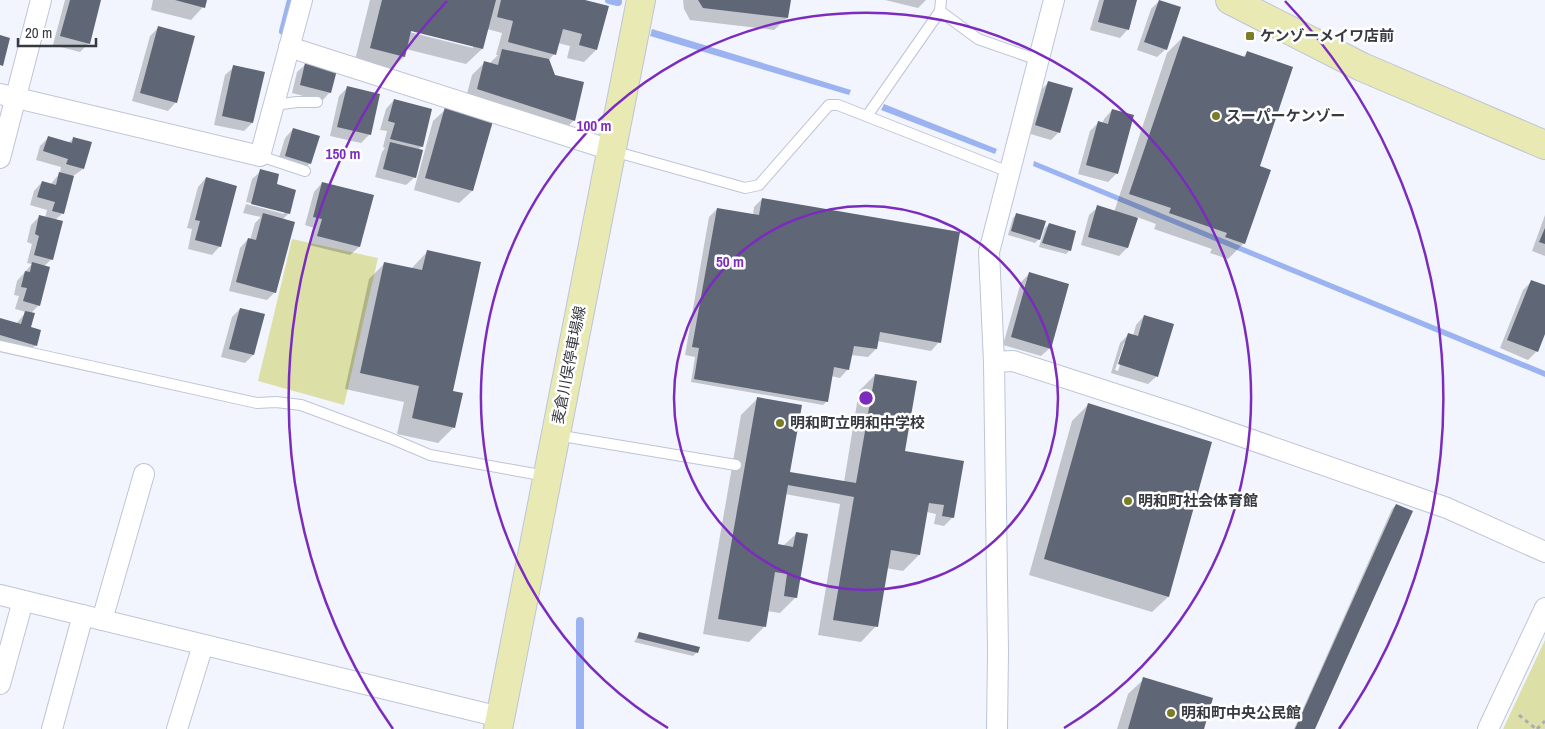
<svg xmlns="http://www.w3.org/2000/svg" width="1545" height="729" font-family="'Archivo Narrow','Noto Sans JP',sans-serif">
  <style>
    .green { fill: #dce0a7 }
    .water { fill: #9bb4f1 }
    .shadow { fill: #0003; fill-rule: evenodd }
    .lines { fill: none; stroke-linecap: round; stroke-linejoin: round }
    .stream { stroke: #9bb4f1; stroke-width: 8 }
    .building { fill: #5f6675 }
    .lane-casing { stroke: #bec5d7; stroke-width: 12 }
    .street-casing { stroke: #bec5d7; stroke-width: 22 }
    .secondary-casing { stroke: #bec5d7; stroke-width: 30 }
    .path { stroke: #a9acb3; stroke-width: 3; stroke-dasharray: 4 4; stroke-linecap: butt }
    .lane { stroke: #fff; stroke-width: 10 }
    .street { stroke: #fff; stroke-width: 20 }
    .secondary { stroke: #e8e9b3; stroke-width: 28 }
    .ring { fill: none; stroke: #7b2cbf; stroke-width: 2.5 }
    .poi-dot { fill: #7a7d26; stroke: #fff; stroke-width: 2 }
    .labels { text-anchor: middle; stroke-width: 5; stroke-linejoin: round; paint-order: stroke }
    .poi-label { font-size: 15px; font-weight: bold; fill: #373a41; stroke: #fff; text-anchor: start }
    .street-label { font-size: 15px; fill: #373a41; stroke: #fff }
    .centre { fill: #7b2cbf; stroke: #fff; stroke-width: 2.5 }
    .ring-label { font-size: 15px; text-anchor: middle; font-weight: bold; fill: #7b2cbf; stroke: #fff; stroke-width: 5; stroke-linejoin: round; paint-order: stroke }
  </style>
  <rect width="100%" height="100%" fill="#f2f5fd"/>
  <g class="green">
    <polygon points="292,239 378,258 344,405 258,381"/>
    <polygon points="1545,640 1545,729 1503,729"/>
  </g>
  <g class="water">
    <polygon points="652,29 851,90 849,95 650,36"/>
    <polygon points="884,104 997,149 995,154 881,110"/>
    <polygon points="1034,161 1545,371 1545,377 1033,166"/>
  </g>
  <g class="shadow">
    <polygon points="65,0 100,0 89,43 80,52 53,45"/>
    <polygon points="153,0 205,0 203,7 191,20 151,10"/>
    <path d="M370,0h210l16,50 -12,12 -17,-4 3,-12 -12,-3 -4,11 -6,7 26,59 -13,13 -96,-32 7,-26 13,-13 4,2 9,-9h-2l6,-22 -15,-4 -5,20 -16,15 -60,-15 -2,8 -16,15 -34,-8zM406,29l67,16v3l-68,-17z"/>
    <polygon points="683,0 789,0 787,18 774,30 690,20 684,9"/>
    <polygon points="885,0 926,0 918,8"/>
    <polygon points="1099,0 1136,0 1128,29 1120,38 1090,30"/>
    <polygon points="1159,1 1166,49 1157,57 1137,50 1151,9"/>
    <polygon points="158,28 176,102 168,111 132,101 150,36"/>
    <polygon points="1183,37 1243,57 1247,53 1258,167 1244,243 1228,259 1210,253 1212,249 1154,229 1156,224 1137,217 1127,248 1119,256 1081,245 1089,215 1098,207 1114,212 1167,53"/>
    <polygon points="306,64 330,92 322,101 292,93 297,72"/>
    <polygon points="234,67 252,123 244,131 214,125 225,75"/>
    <polygon points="1048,83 1059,132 1051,140 1027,133 1040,91"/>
    <polygon points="348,87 379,95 369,135 361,143 330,136 339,96"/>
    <polygon points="394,100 422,146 418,150 415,177 406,185 375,177 382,152 385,148 383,147 387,131 380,130 386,109"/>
    <polygon points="446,109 491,122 472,191 459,203 414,190 433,121"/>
    <polygon points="1112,110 1117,173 1108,182 1078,174 1090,131 1098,123 1102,124 1104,119"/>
    <polygon points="293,129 310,163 302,172 277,164 285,138"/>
    <polygon points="48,138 68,143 74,138 83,169 73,176 63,213 55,220 52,259 44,266 39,305 31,313 30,328 36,345 27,353 0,346 0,320 16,324 26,312 15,309 19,296 14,295 17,281 32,264 27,263 32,244 27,242 31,225 40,216 45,218 47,210 30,205 34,191 42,182 50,185 60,173 61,167 36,160 40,146"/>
    <polygon points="261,171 276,185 289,213 282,220 275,292 267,300 229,291 240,248 248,239 250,240 255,223 261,217 243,213 246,204 284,214 284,211 246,202 252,179"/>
    <polygon points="206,178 220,246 212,255 188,249 192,229 187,228 198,187"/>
    <polygon points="322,183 372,196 359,247 350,255 309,245 314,228 305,225 314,192"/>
    <polygon points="762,199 939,342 931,351 877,341 876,349 868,357 851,355 848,369 840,378 831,376 827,401 823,405 691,382 695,357 685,355 709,217 717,209 753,215 754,207"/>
    <polygon points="1017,214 1039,239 1035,243 1008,235 1013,218"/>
    <polygon points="1545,215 1545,256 1532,251"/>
    <polygon points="1049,224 1070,250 1066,254 1039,247 1045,228"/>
    <polygon points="427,252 451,392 454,427 438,443 397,434 404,402 345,389 369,279 385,263 411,269"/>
    <polygon points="1030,273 1050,348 1041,356 1003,345 1021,282"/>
    <polygon points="1531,282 1545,287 1545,330 1537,351 1528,360 1500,348 1523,290"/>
    <polygon points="240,309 264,315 253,355 245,363 221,357 232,317"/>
    <path d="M1144,316l13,60 -9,8 -37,-11 9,-30 9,-9 4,2 3,-11zM1124,343h3l-9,28 -3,-1z"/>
    <polygon points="875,375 903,452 962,462 953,517 944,526 934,524 936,514 927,512 919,555 903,571 886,568 876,626 861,642 818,635 840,504 785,494 776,545 783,546 796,534 796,597 780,613 767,611 765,626 749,642 703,634 741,415 757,399 789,473 844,482 859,391"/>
    <polygon points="1088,405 1211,443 1168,597 1152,612 1029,575 1072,421"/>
    <polygon points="1396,505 1313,729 1294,729 1392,509"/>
    <polygon points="640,633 697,652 693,656 634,642"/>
    <polygon points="1144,679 1203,729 1117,729 1128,694"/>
  </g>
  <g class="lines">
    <g class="stream">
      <polyline points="609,0 618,2"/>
      <polyline points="283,31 291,0"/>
      <polyline points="580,621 580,729"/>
    </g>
  </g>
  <g class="building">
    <polygon points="70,0 101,0 90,44 60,36"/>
    <polygon points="175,0 207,0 205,8"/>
    <polygon points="382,0 496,0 483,49 411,31 405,57 370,48"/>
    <polygon points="501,0 585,0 609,6 597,50 579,45 582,34 563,29 556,55 508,42 513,21 497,17"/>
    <polygon points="698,0 791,0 788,18 703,8"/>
    <polygon points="1104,0 1137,0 1129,30 1098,22"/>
    <polygon points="1159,0 1181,7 1167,50 1144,42"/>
    <polygon points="158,26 195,36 177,103 140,93"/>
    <polygon points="0,35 10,38 3,66 0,65"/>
    <polygon points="1183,36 1245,57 1247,51 1293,67 1260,166 1271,170 1245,244 1225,237 1227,233 1169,213 1171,208 1129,194"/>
    <polygon points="502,49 549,59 555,75 584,82 575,121 477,89 484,61 498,65"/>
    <polygon points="305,63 337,70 331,93 300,85"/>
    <polygon points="233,65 265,72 253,123 222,116"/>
    <polygon points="1048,81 1073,88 1060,133 1035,125"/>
    <polygon points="347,86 380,94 371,135 337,127"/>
    <polygon points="394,99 432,109 423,147 390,139 395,123 388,121"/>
    <polygon points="445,107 493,121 473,191 425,178"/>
    <polygon points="1112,109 1134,115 1118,174 1086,165 1098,121 1108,124"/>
    <polygon points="293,128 320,136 311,164 285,156"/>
    <polygon points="48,136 72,143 73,137 92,142 84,169 66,164 68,159 43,151"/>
    <polygon points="390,142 423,150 416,178 383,169"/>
    <polygon points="260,169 279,174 277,184 296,190 290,214 251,204"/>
    <polygon points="59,172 74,176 64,214 52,211 55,202 37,197 42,181 56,185"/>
    <polygon points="206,177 237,186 221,247 195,240 200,221 195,220"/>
    <polygon points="322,182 374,195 360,247 317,236 322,219 313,217"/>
    <polygon points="762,198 960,232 941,343 880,332 877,349 854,346 849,370 834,367 828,402 694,379 699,348 692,347 717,208 759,215"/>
    <polygon points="1097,205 1138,218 1128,248 1088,237"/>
    <polygon points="263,213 295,222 276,293 236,282 248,238 256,240"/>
    <polygon points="1016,213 1046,221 1040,240 1011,231"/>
    <polygon points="39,215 63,221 53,260 34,255 39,236 35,234"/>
    <polygon points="1049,223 1076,231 1071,251 1042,243"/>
    <polygon points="1545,228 1545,244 1539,242"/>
    <polygon points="427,250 481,262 453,391 463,393 455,428 412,418 419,386 360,373 384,262 422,270"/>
    <polygon points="32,262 50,267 40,306 23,301 27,288 21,287 25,271 30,272"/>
    <polygon points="1029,272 1069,284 1051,349 1011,337"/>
    <polygon points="1531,280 1545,285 1545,334 1538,352 1507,340"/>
    <polygon points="240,308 265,314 254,355 229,349"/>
    <polygon points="25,311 35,313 31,327 41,330 37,346 0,335 0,318 21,324"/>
    <polygon points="1144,315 1174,324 1158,377 1118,364 1128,333 1138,336"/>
    <polygon points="875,374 917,381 905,451 964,461 954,518 942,516 944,505 929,503 920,555 891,550 878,627 833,620 854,497 788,485 778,544 793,547 796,532 808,534 797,598 784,596 787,574 775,572 766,627 718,619 757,397 802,405 790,472 856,483"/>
    <polygon points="1088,403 1212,442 1169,597 1044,559"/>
    <polygon points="1396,504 1413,511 1315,729 1295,729"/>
    <polygon points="639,632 700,647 698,653 637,638"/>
    <polygon points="1143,677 1213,698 1204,729 1128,729"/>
  </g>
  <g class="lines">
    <g class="lane-casing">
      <g id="lane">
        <polyline points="940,11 978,39 1038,60"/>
        <polyline points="274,105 297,102 317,102"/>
        <polyline points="867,116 940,11 941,0"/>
        <polyline points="613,151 745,188 759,185 829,105 838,105 1009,172"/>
        <polyline points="260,156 305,171"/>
        <polyline points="0,346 257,403 276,402 301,405 390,438 430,455 546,476"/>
        <polyline points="556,435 736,465"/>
      </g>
    </g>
    <g class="street-casing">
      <g id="street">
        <polyline points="289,47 611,150"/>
        <polyline points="0,94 260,156 302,0"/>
        <polyline points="0,158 41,0"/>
        <polyline points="994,362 1013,361 1183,416 1447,508 1545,552"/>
        <polyline points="0,595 500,717"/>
        <polyline points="102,620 144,474"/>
        <polyline points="0,684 23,601"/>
        <polyline points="52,729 83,615"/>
        <polyline points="177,729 203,645"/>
        <polyline points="997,729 998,651 994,362 989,252 1054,0"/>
        <polyline points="1488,729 1545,608"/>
      </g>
    </g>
    <g class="secondary-casing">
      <g id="secondary">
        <polyline points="1230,0 1362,67 1545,145"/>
        <polyline points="498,729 641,0"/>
      </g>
    </g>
    <g class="path">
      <polyline points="1519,715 1536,729"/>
      <polyline points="1537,729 1545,721"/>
    </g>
    <use href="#lane" class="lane"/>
    <use href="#street" class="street"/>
    <use href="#secondary" class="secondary"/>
  </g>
  <g class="ring">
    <circle cx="866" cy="398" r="192"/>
    <path d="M668 728A385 385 0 1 1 1064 728"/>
    <path d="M393 729A577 577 0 0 1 447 1M1285 1A577 577 0 0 1 1339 729"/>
  </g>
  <g class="poi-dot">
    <rect x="1245" y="31" width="10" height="10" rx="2.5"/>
    <circle cx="1216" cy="116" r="5"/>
    <circle cx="780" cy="423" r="5"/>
    <circle cx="1128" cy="501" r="5"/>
    <circle cx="1171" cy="713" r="5"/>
  </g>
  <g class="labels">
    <g class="poi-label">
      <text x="1260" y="41">ケンゾーメイワ店前</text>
      <text x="1226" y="121">スーパーケンゾー</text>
      <text x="790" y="428">明和町立明和中学校</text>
      <text x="1138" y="506">明和町社会体育館</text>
      <text x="1181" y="718">明和町中央公民館</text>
    </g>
    <g class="street-label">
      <text transform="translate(569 365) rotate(-79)" y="5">麦倉川俣停車場線</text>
    </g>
  </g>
  <circle cx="866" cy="398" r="8" class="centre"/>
  <g class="ring-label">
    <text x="594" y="131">100 m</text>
    <text x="343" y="159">150 m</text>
    <text x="730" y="267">50 m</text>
  </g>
  <path d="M18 38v8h78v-8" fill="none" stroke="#373a41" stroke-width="2.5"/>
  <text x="25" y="38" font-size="15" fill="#373a41" stroke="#ffffff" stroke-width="4" paint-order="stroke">20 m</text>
</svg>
